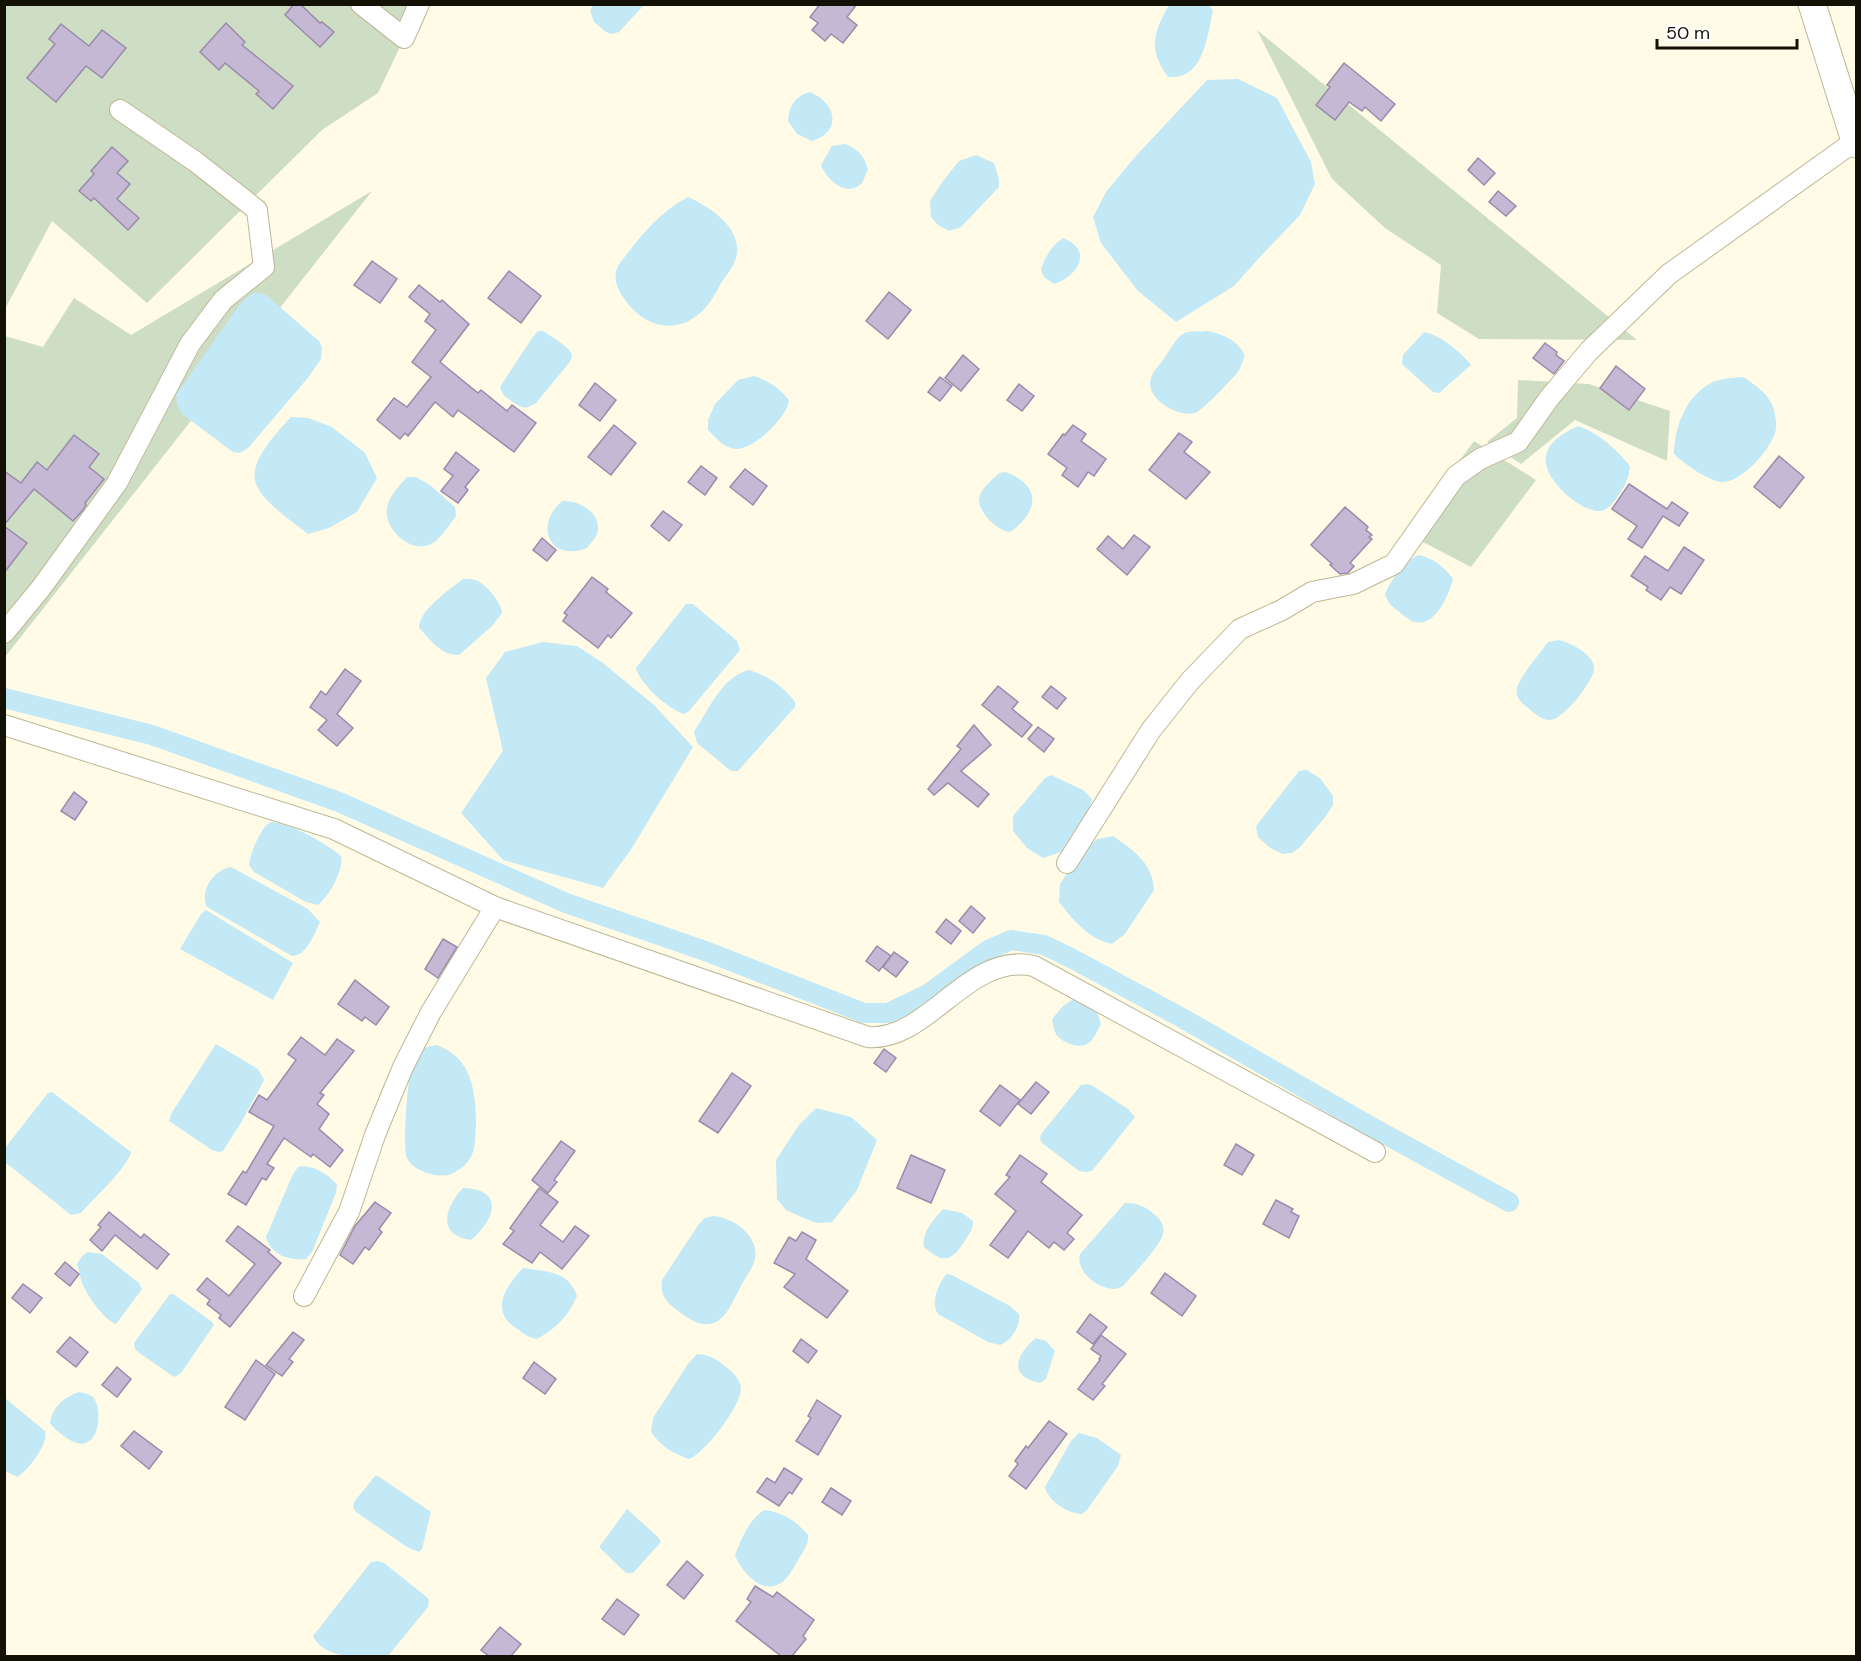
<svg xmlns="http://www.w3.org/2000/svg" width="1861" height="1661" font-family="'DM Sans',sans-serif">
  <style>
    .green { fill: #cddec5 }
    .water { fill: #c3e9f7 }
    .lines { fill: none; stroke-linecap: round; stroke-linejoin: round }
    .canal { stroke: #c3e9f7; stroke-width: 20 }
    .building { fill: #c4b8d5; stroke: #998baa; stroke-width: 1.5 }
    .street-casing { stroke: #bdb895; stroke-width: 22 }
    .secondary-casing { stroke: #bdb895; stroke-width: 29 }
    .street { stroke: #fff; stroke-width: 20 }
    .secondary { stroke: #fff; stroke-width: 27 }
  </style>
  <rect width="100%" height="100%" fill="#fffbe6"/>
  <g class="green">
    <polygon points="5,5 420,5 378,93 322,130 147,303 52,221 5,309"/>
    <polygon points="1257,30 1637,340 1479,339 1437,313 1441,265 1385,228 1332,179"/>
    <polygon points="372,191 5,657 5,336 43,347 74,298 131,335"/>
    <polygon points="1518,380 1589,384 1670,411 1667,461 1575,420 1521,464 1487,442 1517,418"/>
    <polygon points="1474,441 1536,480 1471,567 1406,533"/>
  </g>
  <g class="water">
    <polygon points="594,5 594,4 644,5 619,32 612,34 606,32 594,22 590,10"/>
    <path d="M1169,5h40l4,6c-6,26 -9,69 -45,66 -20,-28 -15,-44 1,-72z"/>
    <polygon points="1238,79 1277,98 1311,162 1315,184 1300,215 1259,258 1234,286 1176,322 1138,291 1101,243 1093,217 1106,192 1134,158 1207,80"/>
    <path d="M810,92c26,11 33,39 2,49l-15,-7 -9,-13c1,-15 7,-25 22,-29z"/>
    <path d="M845,144c14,6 19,11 23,26 -2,3 -4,9 -6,13 -15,16 -36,-4 -41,-18l11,-19z"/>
    <polygon points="976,155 994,163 999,179 999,187 961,227 949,231 938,225 931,217 930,201 943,181 959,161"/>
    <path d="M688,197c20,9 47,26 49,50 2,13 -9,26 -16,36 -4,8 -9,17 -15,24 -26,30 -62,22 -83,-10 -7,-10 -11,-23 -3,-34 19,-25 39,-51 68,-66z"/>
    <path d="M1063,238c31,12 15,38 -9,46l-10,-7 -3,-7c4,-13 10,-24 22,-32z"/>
    <polygon points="255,292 265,294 319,341 322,347 321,359 307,379 248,448 240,453 233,452 182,414 177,404 176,395 238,307 246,298"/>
    <path d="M538,331h5c6,4 26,16 28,22 2,4 0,7 -2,10l-33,40 -10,5 -7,-2 -15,-10 -4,-9 32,-49z"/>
    <path d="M1207,331c16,3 30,9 38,24 -2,5 -4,12 -7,17 -6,7 -36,39 -43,41 -17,5 -51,-15 -44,-35 2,-7 9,-14 13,-19 6,-9 13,-25 24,-27 6,-1 13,0 19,-1z"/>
    <path d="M1424,332c16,3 37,20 47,33l-32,28 -6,-1 -31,-28 1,-9z"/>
    <path d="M754,376c15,5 25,12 35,24 -1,17 -35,49 -53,49 -12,-1 -20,-11 -28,-19v-10l7,-16 23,-24z"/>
    <path d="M1743,377c13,8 27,18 31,33 1,6 3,14 2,19 -3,18 -34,54 -54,53 -14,-1 -37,-18 -48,-28 0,-26 12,-58 37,-71 10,-5 21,-5 32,-6z"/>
    <path d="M291,417l17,1 24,9 33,26 12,25 -20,34 -28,16 -21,6c-61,-46 -74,-56 -17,-117z"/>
    <path d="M1578,426c21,7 38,23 52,40 -1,12 -5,20 -12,30 -3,5 -10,14 -17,15 -20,2 -59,-33 -55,-54 2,-16 19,-25 32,-31z"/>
    <path d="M1006,472c36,14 33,40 4,60 -12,-1 -31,-18 -31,-33 1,-10 13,-19 20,-26z"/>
    <path d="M407,477h9l14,8 25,22 1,9c-7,9 -15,23 -25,28 -19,10 -47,-14 -44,-35 1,-12 12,-23 20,-32z"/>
    <path d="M562,501c14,-1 36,9 36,26 1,8 -6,15 -11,21 -35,14 -55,-20 -25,-47z"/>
    <path d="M1418,555c15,3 26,11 35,24 -4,15 -17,48 -38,43 -4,0 -8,-4 -12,-7 -8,-7 -15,-10 -18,-21 6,-15 19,-31 33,-39z"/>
    <path d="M463,579c5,0 10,0 15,2 9,5 24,22 24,32l-10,13 -33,29c-19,0 -28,-15 -40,-27 0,-18 30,-38 44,-49z"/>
    <path d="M686,604h7l44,37 3,9 -51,61 -5,3c-15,-4 -45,-31 -48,-46z"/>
    <path d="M1558,640c12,2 38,15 36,30 -2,13 -31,50 -44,50 -9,0 -17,-8 -23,-13 -7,-5 -12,-11 -10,-19 2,-10 24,-36 31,-46z"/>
    <polygon points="543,642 577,646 603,663 654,705 693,747 632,848 603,888 503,860 461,813 503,751 486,678 505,652"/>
    <path d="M749,670c19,6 34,16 46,32v5l-57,64h-7l-34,-28 -3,-11c14,-21 28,-56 55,-62z"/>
    <polygon points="1306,770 1320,778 1333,796 1333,805 1326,816 1300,847 1292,853 1283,854 1270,848 1258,837 1256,826 1299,771"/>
    <polygon points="1051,775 1083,790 1092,799 1089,812 1061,852 1043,858 1027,848 1013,831 1013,816 1045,778"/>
    <path d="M271,822c20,1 54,21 70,34 3,14 -12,40 -23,49l-12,-3 -52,-30 -5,-7c1,-11 12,-39 22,-43z"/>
    <path d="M1113,836c20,14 40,27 41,54l-29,44 -13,10c-22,-4 -40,-25 -53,-42l1,-18 17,-26 20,-19z"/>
    <path d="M231,867l77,42 12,13c-6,12 -13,34 -28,34l-85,-49c-8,-17 8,-38 24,-40z"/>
    <polygon points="206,910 293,963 273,1000 180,949 201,914"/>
    <path d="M1072,1000l9,1 16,11 4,12c-4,7 -7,16 -14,20 -9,5 -26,-2 -31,-10 -3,-5 -3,-10 -4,-15l11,-13z"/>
    <polygon points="216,1044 258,1069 264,1080 242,1121 223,1151 219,1152 212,1150 169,1121 171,1114"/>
    <path d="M437,1045c35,13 39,46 39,80 -1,11 0,26 -7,35 -4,6 -11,11 -18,14 -13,5 -38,-3 -44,-16 -5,-13 1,-88 7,-101 5,-9 14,-11 23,-12z"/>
    <polygon points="1088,1084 1093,1086 1128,1109 1135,1117 1092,1171 1086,1172 1079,1171 1042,1143 1040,1139 1041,1134 1081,1085"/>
    <path d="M52,1092l79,60c-3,15 -39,48 -50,61l-10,2 -66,-53v-14l43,-55z"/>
    <polygon points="816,1108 851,1117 877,1140 857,1190 832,1222 817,1223 801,1217 786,1210 777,1199 776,1160 799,1125"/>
    <path d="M304,1166c14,2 24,8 33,19l-1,8 -24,59 -6,7c-17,2 -35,-4 -40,-22l26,-61 6,-9z"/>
    <path d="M463,1188c42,1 32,32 8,52 -35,-5 -26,-33 -8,-52z"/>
    <path d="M1125,1203c12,0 20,3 29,11 7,6 11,11 9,20 -2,11 -31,42 -40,52 -2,1 -7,3 -9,3 -16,0 -39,-18 -34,-35z"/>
    <path d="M943,1209l19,4 11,8c0,8 -3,12 -7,18 -14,22 -21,26 -42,8 -2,-15 9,-27 19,-38z"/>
    <path d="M714,1216c21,2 48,22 40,46 -3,9 -11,19 -15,28 -7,12 -13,31 -29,34 -12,2 -24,-7 -33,-14 -11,-8 -17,-15 -15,-30l37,-56 6,-6z"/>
    <path d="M88,1252l14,2 37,29 3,6 -26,35c-11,-3 -30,-30 -34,-41 -2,-6 -3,-13 -5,-19l5,-8z"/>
    <path d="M523,1268c24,4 45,2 54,28 -8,19 -21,33 -40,43 -8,-1 -14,-6 -21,-11 -27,-17 -10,-42 7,-60z"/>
    <path d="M946,1274l6,1 58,31 9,8c2,12 -8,27 -19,31l-12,-3 -50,-28c-8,-13 0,-28 8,-40z"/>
    <polygon points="170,1294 173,1294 211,1321 214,1325 181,1373 174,1377 138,1352 135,1349 134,1343"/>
    <path d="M1036,1338l10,3 9,10 -9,28 -6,4c-32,-6 -25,-28 -4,-45z"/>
    <path d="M697,1354c13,1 20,5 29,13 7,5 15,13 15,22 -1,18 -36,64 -52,70 -17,-6 -27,-12 -38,-27l2,-14 35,-54z"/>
    <path d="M80,1392c4,1 9,2 13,5 11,12 7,62 -25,42 -7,-5 -13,-9 -18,-16 2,-16 15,-27 30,-31z"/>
    <path d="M5,1398l40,33c4,12 -17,40 -28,46l-12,-6z"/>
    <path d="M1079,1433l18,5 24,17 -3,11 -31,44 -5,4c-14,0 -34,-13 -37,-27l26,-46z"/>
    <polygon points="375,1476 378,1476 431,1512 422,1549 419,1552 407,1547 356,1512 353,1507 354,1502"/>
    <polygon points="627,1509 658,1537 661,1542 633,1573 626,1573 600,1548 600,1546"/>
    <path d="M764,1510c19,2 32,11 44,25 1,9 -5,17 -10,25 -5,9 -11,21 -21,25 -18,8 -37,-16 -42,-30 7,-17 13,-34 29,-45z"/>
    <path d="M377,1561l7,2 45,36 -1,8 -40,49c-24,1 -63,5 -75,-20l58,-74z"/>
  </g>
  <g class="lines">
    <polyline class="canal" points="4,698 152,735 339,802 566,903 708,952 864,1013 888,1013 928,994 988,950 1011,940 1044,945 1071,958 1184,1019 1368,1125 1509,1202"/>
  </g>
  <g class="building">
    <polygon points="294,4 300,4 320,23 322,22 334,32 320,47 285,15"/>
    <polygon points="820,4 857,4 847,17 857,25 843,43 831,34 825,41 812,30 818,23 810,17"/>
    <polygon points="226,23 245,42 242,45 293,86 273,109 256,94 259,91 225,63 219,70 200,52"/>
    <polygon points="61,24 89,46 102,30 126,48 102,78 86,66 56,102 27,78 55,44 49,39"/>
    <polygon points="1344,63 1395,104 1381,121 1365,107 1362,111 1349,102 1335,120 1316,105 1330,87 1327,85"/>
    <polygon points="112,147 128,161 117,173 130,184 117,199 139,218 128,230 94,198 91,201 79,191 94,174 91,171"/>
    <polygon points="1478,158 1495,173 1484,185 1468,170"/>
    <polygon points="1498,191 1516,206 1506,216 1489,202"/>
    <polygon points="372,261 397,279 380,303 354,285"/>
    <polygon points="509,271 541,296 521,323 488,298"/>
    <polygon points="419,285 440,302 442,300 469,324 440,362 478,393 481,390 507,411 512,405 536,423 514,452 458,410 453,417 435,402 408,436 405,433 400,439 377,420 394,398 407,407 431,377 412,362 436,330 425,321 430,314 409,297"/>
    <polygon points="889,292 911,310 888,339 866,321"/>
    <polygon points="1545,343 1557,352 1556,355 1564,361 1554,374 1533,358"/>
    <polygon points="963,355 979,369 961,391 945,378"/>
    <polygon points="1616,366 1645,389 1629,410 1600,388"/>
    <polygon points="940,377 952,386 940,401 928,392"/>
    <polygon points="595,383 616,400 600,421 579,405"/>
    <polygon points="1019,384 1034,396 1022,411 1007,400"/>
    <polygon points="614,425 636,443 611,475 588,457"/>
    <polygon points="1073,425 1086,434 1081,441 1106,459 1094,476 1088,472 1078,487 1062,475 1067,468 1048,454 1063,434 1065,435"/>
    <polygon points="1179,433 1192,442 1184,452 1210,472 1186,499 1149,470"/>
    <polygon points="74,435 99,454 89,467 104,479 85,503 86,505 83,510 73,521 34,489 4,525 4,471 21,483 37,462 47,470"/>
    <polygon points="456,452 479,470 465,487 468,490 458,503 441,491 453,476 444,469"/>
    <polygon points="1779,456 1804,477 1780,508 1754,487"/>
    <polygon points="701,466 717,478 705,495 688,482"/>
    <polygon points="745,469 767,486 753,505 730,487"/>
    <polygon points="1629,484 1667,509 1672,502 1688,513 1679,526 1663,516 1642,548 1628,539 1637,526 1612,509"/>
    <polygon points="1345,507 1368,527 1366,530 1372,535 1369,537 1372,539 1350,563 1354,566 1348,573 1340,574 1330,565 1332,564 1311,545"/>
    <polygon points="663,511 682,525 669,541 651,526"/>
    <polygon points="4,526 27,543 4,573"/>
    <polygon points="1134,535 1150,547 1127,575 1097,549 1108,536 1123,549"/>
    <polygon points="542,538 556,550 547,561 533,550"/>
    <polygon points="1684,547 1704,560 1681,594 1670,587 1661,600 1646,590 1648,587 1631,576 1645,556 1668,571"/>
    <polygon points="592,577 608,589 606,592 632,613 611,638 608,635 598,648 563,621 567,615 564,613"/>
    <polygon points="345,669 361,681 337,714 353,728 337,746 318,730 327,720 310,707 321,691 326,695"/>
    <polygon points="998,686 1018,702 1012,709 1032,725 1022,737 982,705"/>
    <polygon points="1051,686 1066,698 1057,709 1042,697"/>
    <polygon points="974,725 991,745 961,771 989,794 978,807 948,783 934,795 928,789 961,749 957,746"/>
    <polygon points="1038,727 1054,739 1044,752 1028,739"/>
    <polygon points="74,792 87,802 75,820 61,811"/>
    <polygon points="971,906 985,918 973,933 959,921"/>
    <polygon points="946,919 961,931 951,944 936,932"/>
    <polygon points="443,939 457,947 438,978 425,969"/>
    <polygon points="877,946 891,956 879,971 866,961"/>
    <polygon points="894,952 908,962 896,977 883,967"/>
    <polygon points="355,980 389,1007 376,1025 365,1017 362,1021 338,1004"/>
    <polygon points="301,1037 325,1055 337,1039 354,1051 320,1093 324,1095 317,1104 329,1114 319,1129 343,1150 330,1167 313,1154 311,1157 284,1138 267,1164 274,1168 266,1180 262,1178 246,1205 228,1194 243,1171 246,1173 274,1126 249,1112 259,1095 267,1100 296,1060 288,1054"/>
    <polygon points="884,1049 896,1058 886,1072 874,1063"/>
    <polygon points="732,1073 751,1086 718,1133 699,1121"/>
    <polygon points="1036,1082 1049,1092 1031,1114 1018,1104"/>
    <polygon points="1000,1085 1020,1100 1000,1126 980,1111"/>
    <polygon points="561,1141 575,1151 554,1180 557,1182 548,1193 532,1180"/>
    <polygon points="1236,1144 1254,1155 1242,1175 1224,1165"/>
    <polygon points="911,1155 945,1170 931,1203 897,1188"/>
    <polygon points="1020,1155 1047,1174 1041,1182 1082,1215 1067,1233 1074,1239 1064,1250 1054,1242 1049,1248 1028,1231 1008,1258 990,1245 1016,1211 995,1194 1010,1177 1006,1175"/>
    <polygon points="539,1188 558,1202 540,1225 563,1242 575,1226 589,1236 562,1269 540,1252 532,1263 503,1244 514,1231 510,1228"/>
    <polygon points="1276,1200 1293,1209 1291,1212 1299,1216 1289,1238 1263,1224"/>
    <polygon points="375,1202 391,1213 379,1229 382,1232 369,1250 365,1247 353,1264 340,1255 355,1226"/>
    <polygon points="109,1212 141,1238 144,1234 169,1254 157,1269 115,1235 102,1251 90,1240 101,1227 98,1225"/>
    <polygon points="238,1226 270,1250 268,1252 281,1263 230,1327 219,1318 221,1315 207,1304 210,1300 197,1290 207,1278 229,1296 255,1264 226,1241"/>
    <polygon points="802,1232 816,1240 806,1259 848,1291 827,1318 784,1287 795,1274 774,1263 789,1237 796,1241"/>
    <polygon points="65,1262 79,1274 70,1286 55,1274"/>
    <polygon points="1165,1273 1196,1296 1182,1316 1151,1293"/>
    <polygon points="23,1284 42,1298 30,1313 12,1298"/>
    <polygon points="1090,1314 1107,1327 1093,1344 1077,1332"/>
    <polygon points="293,1332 304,1340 289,1359 293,1362 282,1376 266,1365"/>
    <polygon points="1101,1335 1126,1354 1102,1384 1105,1386 1093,1400 1078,1389 1100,1360 1099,1359 1101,1356 1091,1349"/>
    <polygon points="70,1337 88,1352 76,1367 57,1352"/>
    <polygon points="801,1339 817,1351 808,1363 793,1351"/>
    <polygon points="256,1360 275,1374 245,1420 225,1407"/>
    <polygon points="534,1362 556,1379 545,1394 523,1378"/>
    <polygon points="117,1367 131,1379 117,1397 102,1385"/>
    <polygon points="817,1400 841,1416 818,1455 796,1441 811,1418 808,1416"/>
    <polygon points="1049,1421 1067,1434 1026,1489 1009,1476 1018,1464 1015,1461 1026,1446 1028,1448"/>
    <polygon points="134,1431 162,1452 149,1469 121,1446"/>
    <polygon points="784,1468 802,1479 792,1494 789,1492 779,1506 757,1492 767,1478 775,1483"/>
    <polygon points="831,1488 851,1501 842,1515 822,1502"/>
    <polygon points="687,1561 703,1575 684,1599 667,1585"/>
    <polygon points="755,1586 773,1597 777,1592 814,1620 803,1636 806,1639 792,1656 781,1656 736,1621 751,1602 747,1599"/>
    <polygon points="617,1599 639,1615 624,1635 602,1619"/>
    <polygon points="500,1627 521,1644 511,1656 489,1656 481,1650"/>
  </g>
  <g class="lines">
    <g class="street-casing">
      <g id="street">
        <polyline points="361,4 404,38 419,4"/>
        <polyline points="4,633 41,588 117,483 190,344 223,300 264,267 257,210 196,162 120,110"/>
        <path d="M4,725l330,104 161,78 373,130c60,5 100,-86 166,-71l341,186"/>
        <polyline points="1067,863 1151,730 1190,681 1240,629 1282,610 1312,592 1353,584 1394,564 1456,476 1480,459 1518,442 1550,397 1589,351 1669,274 1855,141"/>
        <polyline points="304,1296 349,1212 375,1135 403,1067 431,1012 495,907"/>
      </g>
    </g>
    <g class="secondary-casing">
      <polyline id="secondary" points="1812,4 1856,144"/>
    </g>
    <use href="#street" class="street"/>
    <use href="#secondary" class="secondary"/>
  </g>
  <rect width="1861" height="1661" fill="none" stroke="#131005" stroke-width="12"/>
  <path d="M1657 39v9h140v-9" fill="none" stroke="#131005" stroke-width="3"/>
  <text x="1666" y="39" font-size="18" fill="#131005" stroke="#ffffff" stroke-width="4.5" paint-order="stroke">50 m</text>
</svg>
